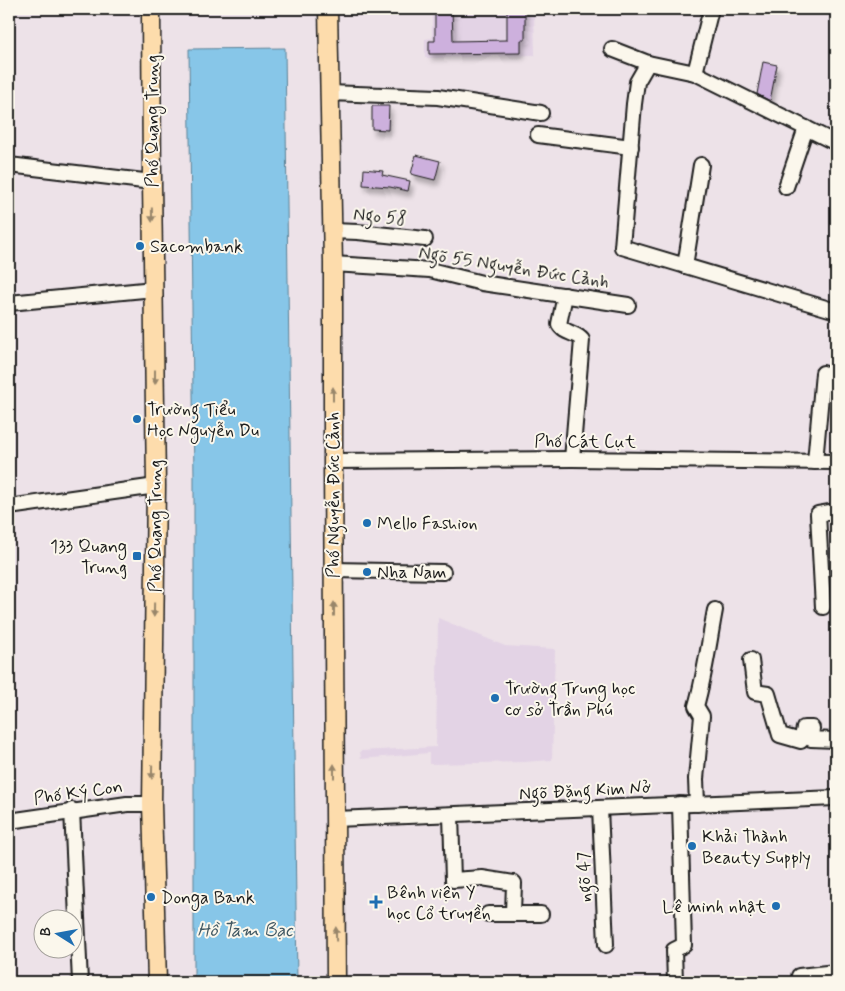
<svg xmlns="http://www.w3.org/2000/svg" width="845" height="991" font-family="Mynerve,sans-serif">
  <style>
    .built { fill: #e3d3e5 }
    .water { fill: #87c6e8; stroke: #5c8296 }
    .building { fill: #cdb0dd; stroke: #1c1c1c; filter: url(#shadow) }
    .lines { fill: none; stroke-linecap: round; stroke-linejoin: round }
    .minor-casing { stroke: #1c1c1c; stroke-width: 18 }
    .major-casing { stroke: #1c1c1c; stroke-width: 21 }
    .minor { stroke: #fbf7ec; stroke-width: 14 }
    .major { stroke: #fddcac; stroke-width: 18 }
    .oneway { fill: #98866b }
    .poi-dot { fill: #1f6fb2; stroke: #fbf7ec; stroke-width: 2 }
    .labels { text-anchor: middle; stroke-width: 4; stroke-linejoin: round; paint-order: stroke }
    .street-label { font-size: 18px; fill: #1c1c1c; stroke: #fbf7ec }
    .poi-label { font-size: 18px; fill: #1c1c1c; stroke: #fbf7ec; text-anchor: start }
    .water-label { font-size: 19px; font-style: italic; fill: #415863; stroke: #fbf7ec }
  </style>
  <defs>
    <filter id="shadow"><feDropShadow dx="3" dy="5.5" stdDeviation="2.5" flood-color="#0004"/></filter>
  </defs>
  <rect width="100%" height="100%" fill="#ede2e8"/>
  <filter id="ink" filterUnits="userSpaceOnUse"><feTurbulence type="fractalNoise" baseFrequency=".02" numOctaves="2"/><feDisplacementMap in="SourceGraphic" scale="10" xChannelSelector="R" yChannelSelector="G"/><feConvolveMatrix kernelMatrix="1 2 1 2 8 2 1 2 1" color-interpolation-filters="sRGB"/></filter>
  <g filter="url(#ink)">
    <g class="built">
      <polygon points="432,9 534,9 535,55 425,58 425,39 432,38"/>
      <polygon points="438,618 505,646 555,649 552,760 523,762 429,764 429,753 361,759 360,751 436,747"/>
    </g>
    <polygon class="water" points="285,48 297,982 194,982 194,478 189,49"/>
    <g class="building">
      <polygon points="435,9 452,9 453,41 507,40 507,9 525,9 525,40 521,40 521,53 429,54 429,41 435,41"/>
      <polygon points="763,62 777,65 770,101 757,94"/>
      <polygon points="372,106 389,106 388,130 372,129"/>
      <polygon points="416,155 440,161 435,180 411,174"/>
      <polygon points="364,169 383,171 382,175 410,181 408,191 390,187 363,185"/>
    </g>
    <g class="lines">
      <g class="minor-casing">
        <g id="minor">
          <polyline points="612,49 648,63 695,73 836,143"/>
          <polyline points="648,63 637,82 634,104 622,247 836,311"/>
          <polyline points="695,73 711,9"/>
          <polyline points="329,93 438,97 541,113"/>
          <polyline points="538,135 631,147"/>
          <polyline points="9,165 152,182"/>
          <polyline points="786,187 806,128"/>
          <polyline points="332,231 358,232 425,239"/>
          <polyline points="333,264 430,270 482,283 628,305"/>
          <polyline points="685,266 701,165"/>
          <path d="M565,295l-6,29c5,10 17,8 23,16l-10,119"/>
          <polyline points="9,303 154,289"/>
          <polyline points="333,461 572,459 836,462"/>
          <polyline points="815,462 823,373"/>
          <polyline points="9,507 156,486"/>
          <polyline points="333,570 443,572"/>
          <polyline points="823,607 818,514 836,511"/>
          <polyline points="751,660 755,692 768,694 780,735 801,741 804,728 812,728 811,739 836,740"/>
          <path d="M697,804l-1,-25 6,-63 -6,-10c9,-31 13,-64 19,-96"/>
          <polyline points="600,808 606,945"/>
          <polyline points="72,810 80,982"/>
          <polyline points="451,815 453,880 482,878 514,883 513,913"/>
          <polyline points="335,819 836,798"/>
          <polyline points="9,821 127,804 152,804"/>
          <polyline points="488,914 541,914"/>
          <polyline points="799,976 836,972"/>
          <polyline points="675,982 674,950 684,945 680,804"/>
        </g>
      </g>
      <g class="major-casing">
        <g id="major">
          <polyline points="151,9 152,182 156,486 152,804 157,982"/>
          <polyline points="328,9 333,264 333,461 336,982"/>
        </g>
      </g>
      <use href="#minor" class="minor"/>
      <use href="#major" class="major"/>
    </g>
    <defs><path id="oneway-solid" d="M-6-.8H1V-3.2L6.5 0L1 3.2V.8H-6Z" transform="scale(1.25)"/></defs>
    <g class="oneway">
      <use href="#oneway-solid" transform="translate(152 215) rotate(89)"/>
      <use href="#oneway-solid" transform="translate(155 377) rotate(90)"/>
      <use href="#oneway-solid" transform="translate(333 394) rotate(-90)"/>
      <use href="#oneway-solid" transform="translate(334 609) rotate(-90)"/>
      <use href="#oneway-solid" transform="translate(154 610) rotate(91)"/>
      <use href="#oneway-solid" transform="translate(334 771) rotate(-90)"/>
      <use href="#oneway-solid" transform="translate(152 772) rotate(91)"/>
      <use href="#oneway-solid" transform="translate(336 934) rotate(-91)"/>
    </g>
  </g>
  <g class="poi-dot">
    <circle cx="140" cy="246" r="5"/>
    <circle cx="137" cy="419" r="5"/>
    <circle cx="367" cy="523" r="5"/>
    <rect x="132" y="551" width="10" height="10" rx="2.5"/>
    <circle cx="367" cy="572" r="5"/>
    <circle cx="495" cy="698" r="5"/>
    <circle cx="692" cy="846" r="5"/>
    <circle cx="151" cy="897" r="5"/>
    <path d="M373.5 894.5h5v5h5v5h-5v5h-5v-5h-5v-5h5z"/>
    <circle cx="776" cy="906" r="5"/>
  </g>
  <g class="labels">
    <g class="street-label">
      <text transform="translate(152 121) rotate(-90)" y="6">Phố Quang Trung</text>
      <text transform="translate(380 216) rotate(5)" y="6">Ngo 58</text>
      <text transform="translate(514 267) rotate(9)" y="6">Ngõ 55 Nguyễn Đức Cảnh</text>
      <text x="585" y="447">Phố Cát Cụt</text>
      <text transform="translate(333 495) rotate(-90)" y="6">Phố Nguyễn Đức Cảnh</text>
      <text transform="translate(155 526) rotate(-90)" y="6">Phố Quang Trung</text>
      <text transform="translate(585 790) rotate(-3)" y="6">Ngõ Đặng Kim Nở</text>
      <text transform="translate(78 792) rotate(-8)" y="6">Phố Ký Con</text>
      <text transform="translate(584 877) rotate(-92)" y="6">ngõ 47</text>
    </g>
    <g class="poi-label">
      <text x="150" y="252">Sacombank</text>
      <text x="147" y="415">Trường Tiểu<tspan x="147" dy="21">Học Nguyễn Du</tspan></text>
      <text x="377" y="529">Mello Fashion</text>
      <text x="127" y="552" text-anchor="end">133 Quang<tspan x="127" dy="21">Trung</tspan></text>
      <text x="377" y="578">Nha Nam</text>
      <text x="505" y="694">Trường Trung học<tspan x="505" dy="21">cơ sở Trần Phú</tspan></text>
      <text x="702" y="842">Khải Thành<tspan x="702" dy="21">Beauty Supply</tspan></text>
      <text x="387" y="898">Bênh viện Y<tspan x="387" dy="21">học Cổ truyền</tspan></text>
      <text x="161" y="903">Donga Bank</text>
      <text x="766" y="912" text-anchor="end">Lê minh nhật</text>
    </g>
    <g class="water-label">
      <text x="245" y="936">Hồ Tam Bạc</text>
    </g>
  </g>
  <rect width="845" height="991" fill="none" stroke="#fbf7ec" stroke-width="30"/>
  <rect x="15" y="15" width="815" height="961" fill="none" stroke="#1c1c1c" stroke-width="2" filter="url(#ink)"/>
  <g transform="translate(58 934) rotate(281)"><circle r="24" fill="#fbf7ec" stroke="#a29f99"/>
  <path d="M0-4L9 19L0 12L-9 19Z" fill="#1f6fb2"/>
  <text y="-8" font-size="14" font-weight="bold" text-anchor="middle" fill="#1c1c1c">B</text>
  </g>
</svg>
